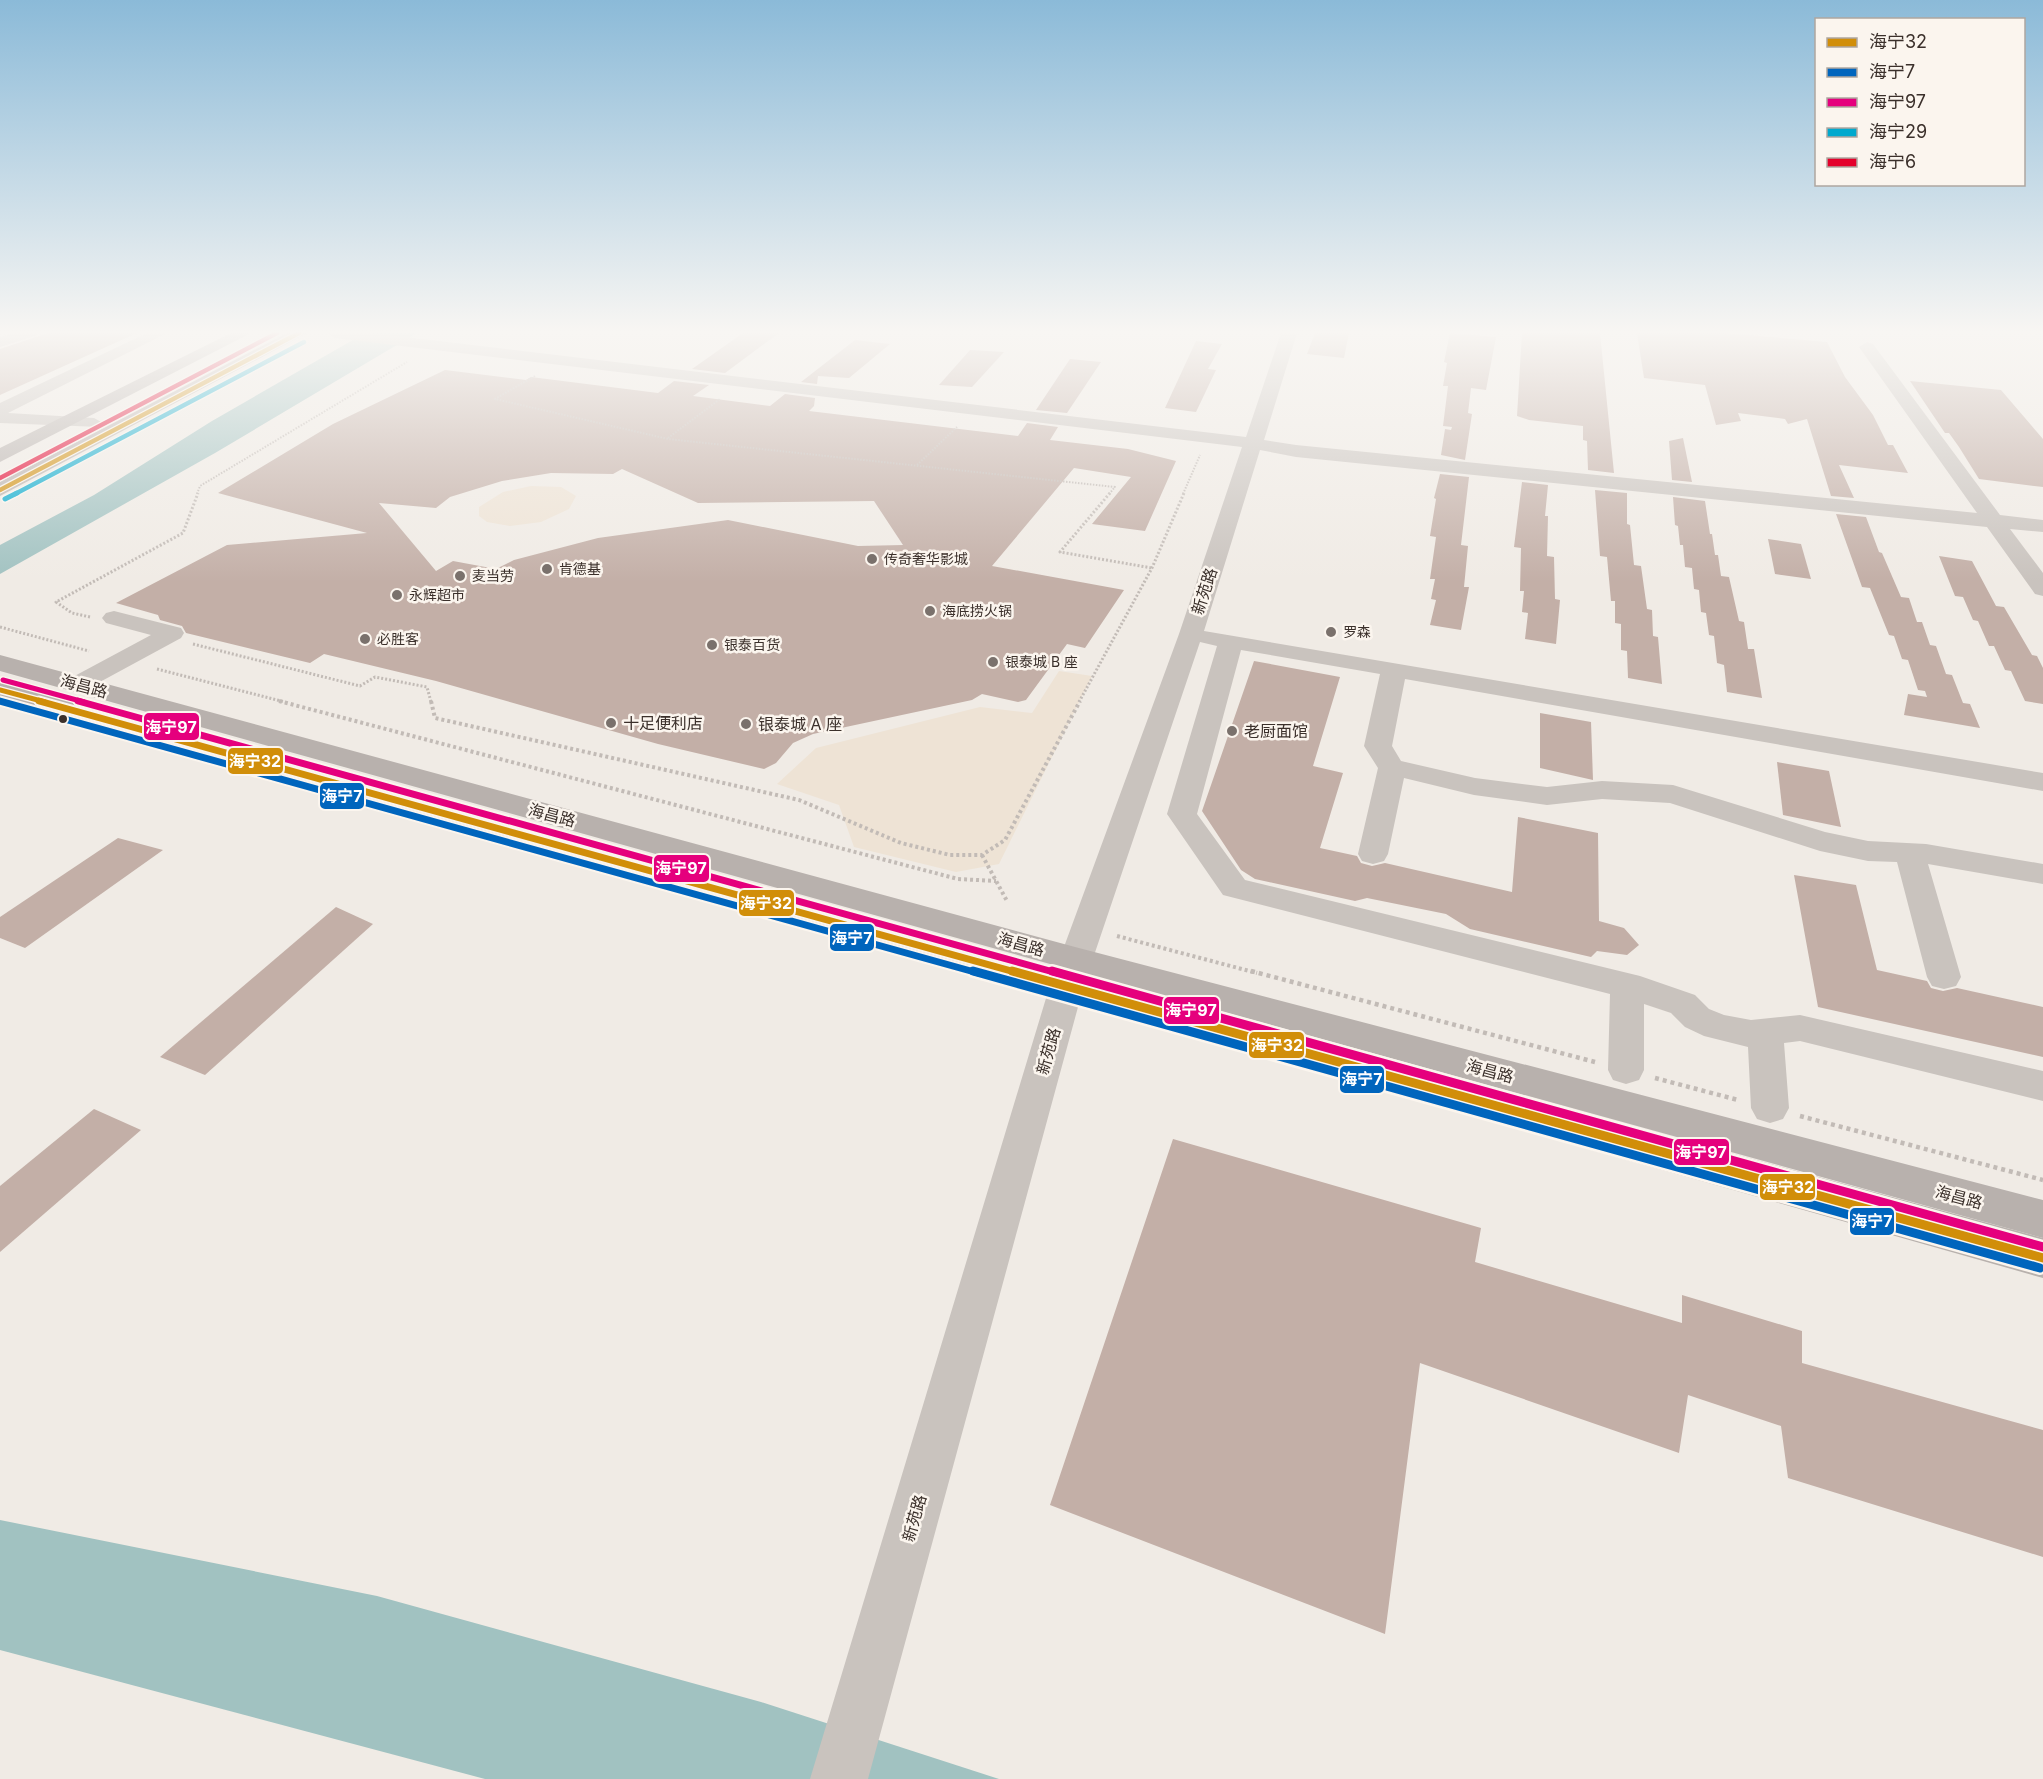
<svg xmlns="http://www.w3.org/2000/svg" width="2043" height="1779" font-family="Inter,'Noto Sans SC',sans-serif">
  <style>
    .plaza { fill: #eee3d5 }
    .water { fill: #a1c2c1 }
    .building { fill: #c3afa7; fill-rule: evenodd }
    .lines { fill: none; stroke-linecap: round; stroke-linejoin: round }
    .path-far3 { stroke: #c2bbb6; stroke-width: 2; stroke-dasharray: 1.5 1.5; stroke-linecap: butt }
    .path-far2 { stroke: #c2bbb6; stroke-width: 3; stroke-dasharray: 2 2; stroke-linecap: butt }
    .path-far1 { stroke: #c2bbb6; stroke-width: 4; stroke-dasharray: 3 3; stroke-linecap: butt }
    .path { stroke: #c2bbb6; stroke-width: 4.5; stroke-dasharray: 4 4; stroke-linecap: butt }
    .minor { fill: #c9c3be; fill-rule: evenodd }
    .major { fill: #b8b1ad; fill-rule: evenodd }
    .bus-1-far3-casing { stroke: #fbf5ee; stroke-width: 7 }
    .bus-1-far2-casing { stroke: #fbf5ee; stroke-width: 8 }
    .bus-1-far1-casing { stroke: #fbf5ee; stroke-width: 11 }
    .bus-1-casing { stroke: #fbf5ee; stroke-width: 14 }
    .bus-2-far2-casing { stroke: #fbf5ee; stroke-width: 8 }
    .bus-2-far1-casing { stroke: #fbf5ee; stroke-width: 11 }
    .bus-2-casing { stroke: #fbf5ee; stroke-width: 14 }
    .bus-3-far2-casing { stroke: #fbf5ee; stroke-width: 8 }
    .bus-3-far1-casing { stroke: #fbf5ee; stroke-width: 11 }
    .bus-3-casing { stroke: #fbf5ee; stroke-width: 14 }
    .bus-4-far1-casing { stroke: #fbf5ee; stroke-width: 7 }
    .bus-4-casing { stroke: #fbf5ee; stroke-width: 8 }
    .bus-5-casing { stroke: #fbf5ee; stroke-width: 7 }
    .bus-1-far3 { stroke: #d18e09; stroke-width: 4.5 }
    .bus-1-far2 { stroke: #d18e09; stroke-width: 5 }
    .bus-1-far1 { stroke: #d18e09; stroke-width: 7 }
    .bus-1 { stroke: #d18e09; stroke-width: 9 }
    .bus-2-far2 { stroke: #0065bd; stroke-width: 5 }
    .bus-2-far1 { stroke: #0065bd; stroke-width: 7 }
    .bus-2 { stroke: #0065bd; stroke-width: 9 }
    .bus-3-far2 { stroke: #e5007d; stroke-width: 5 }
    .bus-3-far1 { stroke: #e5007d; stroke-width: 7 }
    .bus-3 { stroke: #e5007d; stroke-width: 9 }
    .bus-4-far1 { stroke: #00a9ce; stroke-width: 4.5 }
    .bus-4 { stroke: #00a9ce; stroke-width: 5 }
    .bus-5 { stroke: #e4002b; stroke-width: 4.5 }
    .poi-dot { fill: #7a716c; stroke: #fbf5ee; stroke-width: 2 }
    .bus-dot { fill: #3b302b; stroke: #fbf5ee; stroke-width: 2 }
    .labels { text-anchor: middle; stroke-width: 5; stroke-linejoin: round; paint-order: stroke }
    .far-poi-label { font-size: 14px; fill: #3b302b; stroke: #fbf5ee; text-anchor: start }
    .street-label { font-size: 16px; fill: #3b302b; stroke: #fbf5ee }
    .poi-label { font-size: 16px; fill: #3b302b; stroke: #fbf5ee; text-anchor: start }
    .line-badge { stroke: #fbf5ee; stroke-width: 2 }
    .badge-label { font-size: 16px; text-anchor: middle; font-weight: bold; fill: #fff }
  </style>
  <rect width="100%" height="100%" fill="#f0ebe5"/>
  <g class="plaza">
    <polygon points="531,486 561,487 576,496 569,509 541,522 510,526 487,522 479,516 479,507 503,492"/>
    <polygon points="1059,671 1092,676 999,864 956,872 854,847 839,805 777,784 816,748 980,707 1032,713"/>
  </g>
  <g class="water">
    <polygon points="365,333 417,333 215,453 0,574 0,545 94,495 212,421"/>
    <polygon points="0,1520 377,1596 761,1702 999,1779 485,1779 0,1650"/>
  </g>
  <g class="building">
    <polygon points="48,333 137,333 0,395 0,349"/>
    <polygon points="743,333 779,333 725,373 692,369"/>
    <polygon points="1315,333 1349,333 1344,358 1307,354"/>
    <polygon points="1450,333 1496,337 1486,390 1471,388 1468,413 1472,414 1465,460 1441,455 1445,429 1451,430 1452,427 1443,426 1448,386 1443,386 1447,363 1444,362"/>
    <polygon points="1522,333 1600,333 1614,473 1588,470 1587,441 1583,440 1583,426 1529,420 1517,416"/>
    <polygon points="1637,333 1726,333 1827,342 1845,377 1873,415 1888,445 1893,445 1908,473 1839,465 1854,498 1831,496 1807,419 1788,424 1785,419 1738,413 1741,421 1716,425 1705,385 1644,378"/>
    <polygon points="855,340 890,344 849,378 818,376 817,384 801,382"/>
    <polygon points="1196,341 1222,344 1208,369 1216,370 1196,412 1165,408"/>
    <polygon points="970,350 1004,352 972,387 939,385"/>
    <polygon points="1070,359 1101,362 1067,413 1036,410"/>
    <path d="M445,370l81,10 5,-3 127,16 16,-12 35,4 -16,11 77,10 15,-12 30,4 -1,8 -5,5 209,25 9,-13 31,4 -8,13 78,9 48,12 -31,70 -53,-7 39,-47 -57,-9 -82,98 132,24 -39,58 -18,-4 -41,56 -8,2 -36,-8 -10,6 -159,34 -20,9 -17,20 -12,6 -106,-25 -222,-63 -112,-27 -14,9 -124,-30 -4,-7 -22,-6 -2,-5 -42,-12 111,-58 140,-12 -149,-40 115,-69zM622,469l76,34 176,-2 29,44 -45,1 -130,-26 -130,18 -84,22 -18,9 -43,-8 -17,10 -57,-68 57,5 14,-11 52,-16 49,-8 62,1z"/>
    <polygon points="1910,381 2001,390 2043,439 2043,487 1979,479 1959,447 1949,433 1945,433"/>
    <polygon points="1683,438 1692,482 1672,480 1669,441"/>
    <polygon points="1440,474 1469,477 1461,545 1468,546 1464,587 1469,587 1461,630 1430,625 1436,600 1431,599 1435,579 1430,579 1436,537 1430,536 1436,499 1434,498"/>
    <polygon points="1522,482 1548,485 1545,516 1548,516 1547,556 1554,557 1555,599 1560,600 1556,644 1525,639 1528,613 1522,612 1524,591 1520,591 1521,548 1514,547"/>
    <polygon points="1595,490 1627,493 1627,524 1630,525 1634,565 1641,566 1647,609 1652,610 1653,636 1658,637 1662,684 1628,678 1627,651 1621,650 1621,624 1615,623 1615,601 1611,601 1607,557 1600,556"/>
    <polygon points="1673,497 1705,501 1710,534 1712,534 1715,555 1718,555 1721,576 1729,577 1739,621 1744,622 1748,649 1754,649 1762,698 1727,692 1724,665 1717,663 1714,636 1709,635 1706,613 1701,612 1699,590 1694,589 1692,568 1685,567 1683,545 1680,545 1678,526 1675,525"/>
    <polygon points="1836,514 1866,517 1879,552 1882,553 1901,597 1909,598 1917,622 1922,622 1930,645 1936,646 1946,674 1952,675 1963,703 1970,704 1980,728 1904,715 1908,694 1927,697 1925,691 1918,690 1908,660 1902,659 1894,636 1889,635 1870,588 1862,587"/>
    <polygon points="1768,539 1801,544 1811,579 1775,574"/>
    <polygon points="1939,556 1972,561 1996,606 2004,607 2032,655 2037,656 2043,668 2043,704 2025,701 2011,671 2005,670 1994,646 1989,646 1978,621 1973,620 1963,597 1955,596"/>
    <polygon points="1254,661 1340,677 1313,766 1343,773 1320,848 1357,856 1361,863 1372,866 1385,863 1512,892 1518,817 1598,833 1599,921 1624,928 1639,945 1627,955 1597,951 1591,957 1470,929 1446,914 1367,898 1355,901 1255,879 1241,870 1202,811"/>
    <polygon points="1540,713 1591,722 1593,780 1540,768"/>
    <polygon points="1777,762 1829,771 1841,827 1783,815"/>
    <polygon points="118,838 163,850 25,948 0,938 0,917"/>
    <polygon points="1794,875 1856,885 1877,970 1927,981 1931,988 1943,991 1957,988 2043,1007 2043,1057 1818,1007"/>
    <polygon points="336,907 373,924 205,1075 160,1057"/>
    <polygon points="94,1109 141,1130 0,1252 0,1186"/>
    <polygon points="1173,1139 1481,1228 1475,1262 1682,1323 1682,1295 1802,1331 1802,1363 2043,1430 2043,1557 1788,1478 1781,1426 1688,1395 1679,1453 1420,1363 1385,1634 1050,1505"/>
  </g>
  <g class="lines">
    <g class="path-far3">
      <polyline points="535,376 495,399 668,439 1115,487 1109,494"/>
      <polyline points="668,438 720,399"/>
      <polyline points="917,465 957,427"/>
      <polyline points="197,494 200,486 407,362"/>
      <polyline points="1183,494 1200,455"/>
    </g>
    <g class="path-far2">
      <polyline points="1110,493 1060,552 1152,568"/>
      <polyline points="90,617 72,613 56,602 183,533 198,493"/>
      <polyline points="0,627 89,651"/>
      <polyline points="193,644 360,686 375,677 427,687 431,702"/>
      <polyline points="157,669 285,702"/>
      <polyline points="1079,702 1152,568 1184,493"/>
    </g>
    <g class="path-far1">
      <polyline points="279,701 958,879 996,881"/>
      <polyline points="431,701 435,718 799,800 901,843 950,855 982,855 1005,840 1080,701"/>
      <polyline points="982,855 1007,901"/>
      <polyline points="1117,936 1257,973"/>
    </g>
    <g class="path">
      <polyline points="1251,971 1595,1062"/>
      <polyline points="1655,1078 1738,1100"/>
      <polyline points="1800,1116 2043,1180"/>
    </g>
    <g class="minor">
      <polygon points="15,333 38,333 35,336 0,347 0,337"/>
      <polygon points="147,333 167,333 8,413 94,418 103,423 100,427 0,423 0,403"/>
      <polygon points="327,333 372,333 1246,437 1281,333 1297,333 1264,440 1296,445 1977,513 1859,347 1867,342 1873,344 2000,515 2043,520 2043,532 2010,529 2043,573 2043,596 2035,594 1987,527 1296,457 1260,450 1204,631 2043,773 2043,791 1405,679 1392,746 1401,761 1475,778 1547,787 1602,781 1673,785 1825,832 1868,841 1926,844 2043,864 2043,884 1928,864 1961,977 1956,986 1944,989 1932,986 1927,977 1897,862 1868,861 1820,851 1670,803 1602,799 1547,805 1474,795 1404,778 1388,854 1384,861 1373,864 1362,861 1358,854 1378,768 1364,746 1380,674 1241,650 1197,814 1245,880 1640,976 1695,995 1709,1009 1724,1015 1751,1020 1800,1015 2043,1071 2043,1101 1800,1041 1784,1043 1789,1108 1783,1119 1770,1123 1757,1119 1751,1108 1748,1047 1704,1036 1685,1027 1671,1013 1644,1004 1644,1070 1639,1080 1626,1084 1613,1080 1608,1070 1610,994 1223,895 1167,814 1217,646 1200,642 1084,985 868,1779 810,1779 1050,985 1179,634 1242,447 335,338"/>
      <polygon points="114,611 181,628 184,633 181,638 87,689 78,692 69,689 65,684 69,679 151,635 106,623 102,618 106,613"/>
    </g>
    <g class="major">
      <polygon points="231,333 251,333 0,462 0,448"/>
      <polygon points="287,333 307,333 0,496 0,482"/>
      <polygon points="0,655 1075,947 2043,1200 2043,1238 1075,971 0,671"/>
      <polygon points="0,682 2043,1238 2043,1278 0,698"/>
    </g>
    <g class="bus-1-far3-casing">
      <polyline id="bus-1-far3" points="0,490 299,333"/>
    </g>
    <g class="bus-1-far2-casing">
      <polyline id="bus-1-far2" points="0,690 45,702"/>
    </g>
    <g class="bus-1-far1-casing">
      <polyline id="bus-1-far1" points="39,701 1018,973"/>
    </g>
    <g class="bus-1-casing">
      <polyline id="bus-1" points="1012,971 2043,1258"/>
    </g>
    <g class="bus-2-far2-casing">
      <polyline id="bus-2-far2" points="0,701 5,702"/>
    </g>
    <g class="bus-2-far1-casing">
      <polyline id="bus-2-far1" points="0,701 978,973"/>
    </g>
    <g class="bus-2-casing">
      <polyline id="bus-2" points="973,971 2040,1268"/>
    </g>
    <g class="bus-3-far2-casing">
      <polyline id="bus-3-far2" points="3,680 84,702"/>
    </g>
    <g class="bus-3-far1-casing">
      <polyline id="bus-3-far1" points="78,701 1057,973"/>
    </g>
    <g class="bus-3-casing">
      <polyline id="bus-3" points="1052,971 2043,1247"/>
    </g>
    <g class="bus-4-far1-casing">
      <polyline id="bus-4-far1" points="15,494 304,342"/>
    </g>
    <g class="bus-4-casing">
      <polyline id="bus-4" points="5,499 17,493"/>
    </g>
    <g class="bus-5-casing">
      <polyline id="bus-5" points="0,478 277,333"/>
    </g>
    <use href="#bus-1-far3" class="bus-1-far3"/>
    <use href="#bus-1-far2" class="bus-1-far2"/>
    <use href="#bus-1-far1" class="bus-1-far1"/>
    <use href="#bus-1" class="bus-1"/>
    <use href="#bus-2-far2" class="bus-2-far2"/>
    <use href="#bus-2-far1" class="bus-2-far1"/>
    <use href="#bus-2" class="bus-2"/>
    <use href="#bus-3-far2" class="bus-3-far2"/>
    <use href="#bus-3-far1" class="bus-3-far1"/>
    <use href="#bus-3" class="bus-3"/>
    <use href="#bus-4-far1" class="bus-4-far1"/>
    <use href="#bus-4" class="bus-4"/>
    <use href="#bus-5" class="bus-5"/>
  </g>
  <linearGradient id="sky" x2="0" y2="1"><stop stop-color="#8bbad8"/><stop offset="0.57" stop-color="#f8f6f3"/><stop offset="1" stop-color="#f8f6f3" stop-opacity="0"/></linearGradient>
  <rect width="2043" height="582" fill="url(#sky)"/>
  <g class="poi-dot">
    <circle cx="872" cy="559" r="6"/>
    <circle cx="547" cy="569" r="6"/>
    <circle cx="460" cy="576" r="6"/>
    <circle cx="397" cy="595" r="6"/>
    <circle cx="930" cy="611" r="6"/>
    <circle cx="1331" cy="632" r="6"/>
    <circle cx="365" cy="639" r="6"/>
    <circle cx="712" cy="645" r="6"/>
    <circle cx="993" cy="662" r="6"/>
    <circle cx="611" cy="723" r="6"/>
    <circle cx="746" cy="724" r="6"/>
    <circle cx="1232" cy="731" r="6"/>
  </g>
  <circle class="bus-dot" cx="63" cy="719" r="5"/>
  <g class="labels">
    <g class="far-poi-label">
      <text x="884" y="564">传奇奢华影城</text>
      <text x="559" y="574">肯德基</text>
      <text x="472" y="581">麦当劳</text>
      <text x="409" y="600">永辉超市</text>
      <text x="942" y="616">海底捞火锅</text>
      <text x="1343" y="637">罗森</text>
      <text x="377" y="644">必胜客</text>
      <text x="724" y="650">银泰百货</text>
      <text x="1005" y="667">银泰城 B 座</text>
    </g>
    <g class="street-label">
      <text transform="translate(1204 591) rotate(-72)" y="6">新苑路</text>
      <text transform="translate(84 686) rotate(15)" y="6">海昌路</text>
      <text transform="translate(552 815) rotate(15)" y="6">海昌路</text>
      <text transform="translate(1021 944) rotate(16)" y="6">海昌路</text>
      <text transform="translate(1048 1051) rotate(-74)" y="6">新苑路</text>
      <text transform="translate(1490 1071) rotate(15)" y="6">海昌路</text>
      <text transform="translate(1959 1197) rotate(15)" y="6">海昌路</text>
      <text transform="translate(914 1518) rotate(-74)" y="6">新苑路</text>
    </g>
    <g class="poi-label">
      <text x="623" y="729">十足便利店</text>
      <text x="758" y="730">银泰城 A 座</text>
      <text x="1244" y="737">老厨面馆</text>
    </g>
  </g>
  <g class="line-badge">
    <rect x="143" y="712" width="57" height="29" rx="6" fill="#e5007d"/>
    <rect x="227" y="747" width="57" height="28" rx="6" fill="#d18e09"/>
    <rect x="319" y="782" width="46" height="28" rx="6" fill="#0065bd"/>
    <rect x="653" y="854" width="57" height="29" rx="6" fill="#e5007d"/>
    <rect x="738" y="889" width="57" height="28" rx="6" fill="#d18e09"/>
    <rect x="829" y="923" width="46" height="29" rx="6" fill="#0065bd"/>
    <rect x="1163" y="996" width="57" height="29" rx="6" fill="#e5007d"/>
    <rect x="1248" y="1031" width="57" height="28" rx="6" fill="#d18e09"/>
    <rect x="1339" y="1065" width="46" height="29" rx="6" fill="#0065bd"/>
    <rect x="1673" y="1138" width="57" height="28" rx="6" fill="#e5007d"/>
    <rect x="1759" y="1173" width="57" height="28" rx="6" fill="#d18e09"/>
    <rect x="1849" y="1207" width="46" height="29" rx="6" fill="#0065bd"/>
  </g>
  <g class="badge-label">
    <text x="171" y="733">海宁97</text>
    <text x="255" y="767">海宁32</text>
    <text x="342" y="802">海宁7</text>
    <text x="681" y="874">海宁97</text>
    <text x="766" y="909">海宁32</text>
    <text x="852" y="944">海宁7</text>
    <text x="1191" y="1016">海宁97</text>
    <text x="1277" y="1051">海宁32</text>
    <text x="1362" y="1085">海宁7</text>
    <text x="1701" y="1158">海宁97</text>
    <text x="1788" y="1193">海宁32</text>
    <text x="1872" y="1227">海宁7</text>
  </g>
  <rect x="1815" y="18" width="210" height="168" fill="#fbf5ee" stroke="#aea6a0" stroke-width="1.5"/>
  <rect x="1827" y="38" width="30" height="9" fill="#d18e09" stroke="#aea6a0" stroke-width="1.5"/>
  <text x="1869" y="48" font-size="18" fill="#3b302b">海宁32</text>
  <rect x="1827" y="68" width="30" height="9" fill="#0065bd" stroke="#aea6a0" stroke-width="1.5"/>
  <text x="1869" y="78" font-size="18" fill="#3b302b">海宁7</text>
  <rect x="1827" y="98" width="30" height="9" fill="#e5007d" stroke="#aea6a0" stroke-width="1.5"/>
  <text x="1869" y="108" font-size="18" fill="#3b302b">海宁97</text>
  <rect x="1827" y="128" width="30" height="9" fill="#00a9ce" stroke="#aea6a0" stroke-width="1.5"/>
  <text x="1869" y="138" font-size="18" fill="#3b302b">海宁29</text>
  <rect x="1827" y="158" width="30" height="9" fill="#e4002b" stroke="#aea6a0" stroke-width="1.5"/>
  <text x="1869" y="168" font-size="18" fill="#3b302b">海宁6</text>
</svg>
